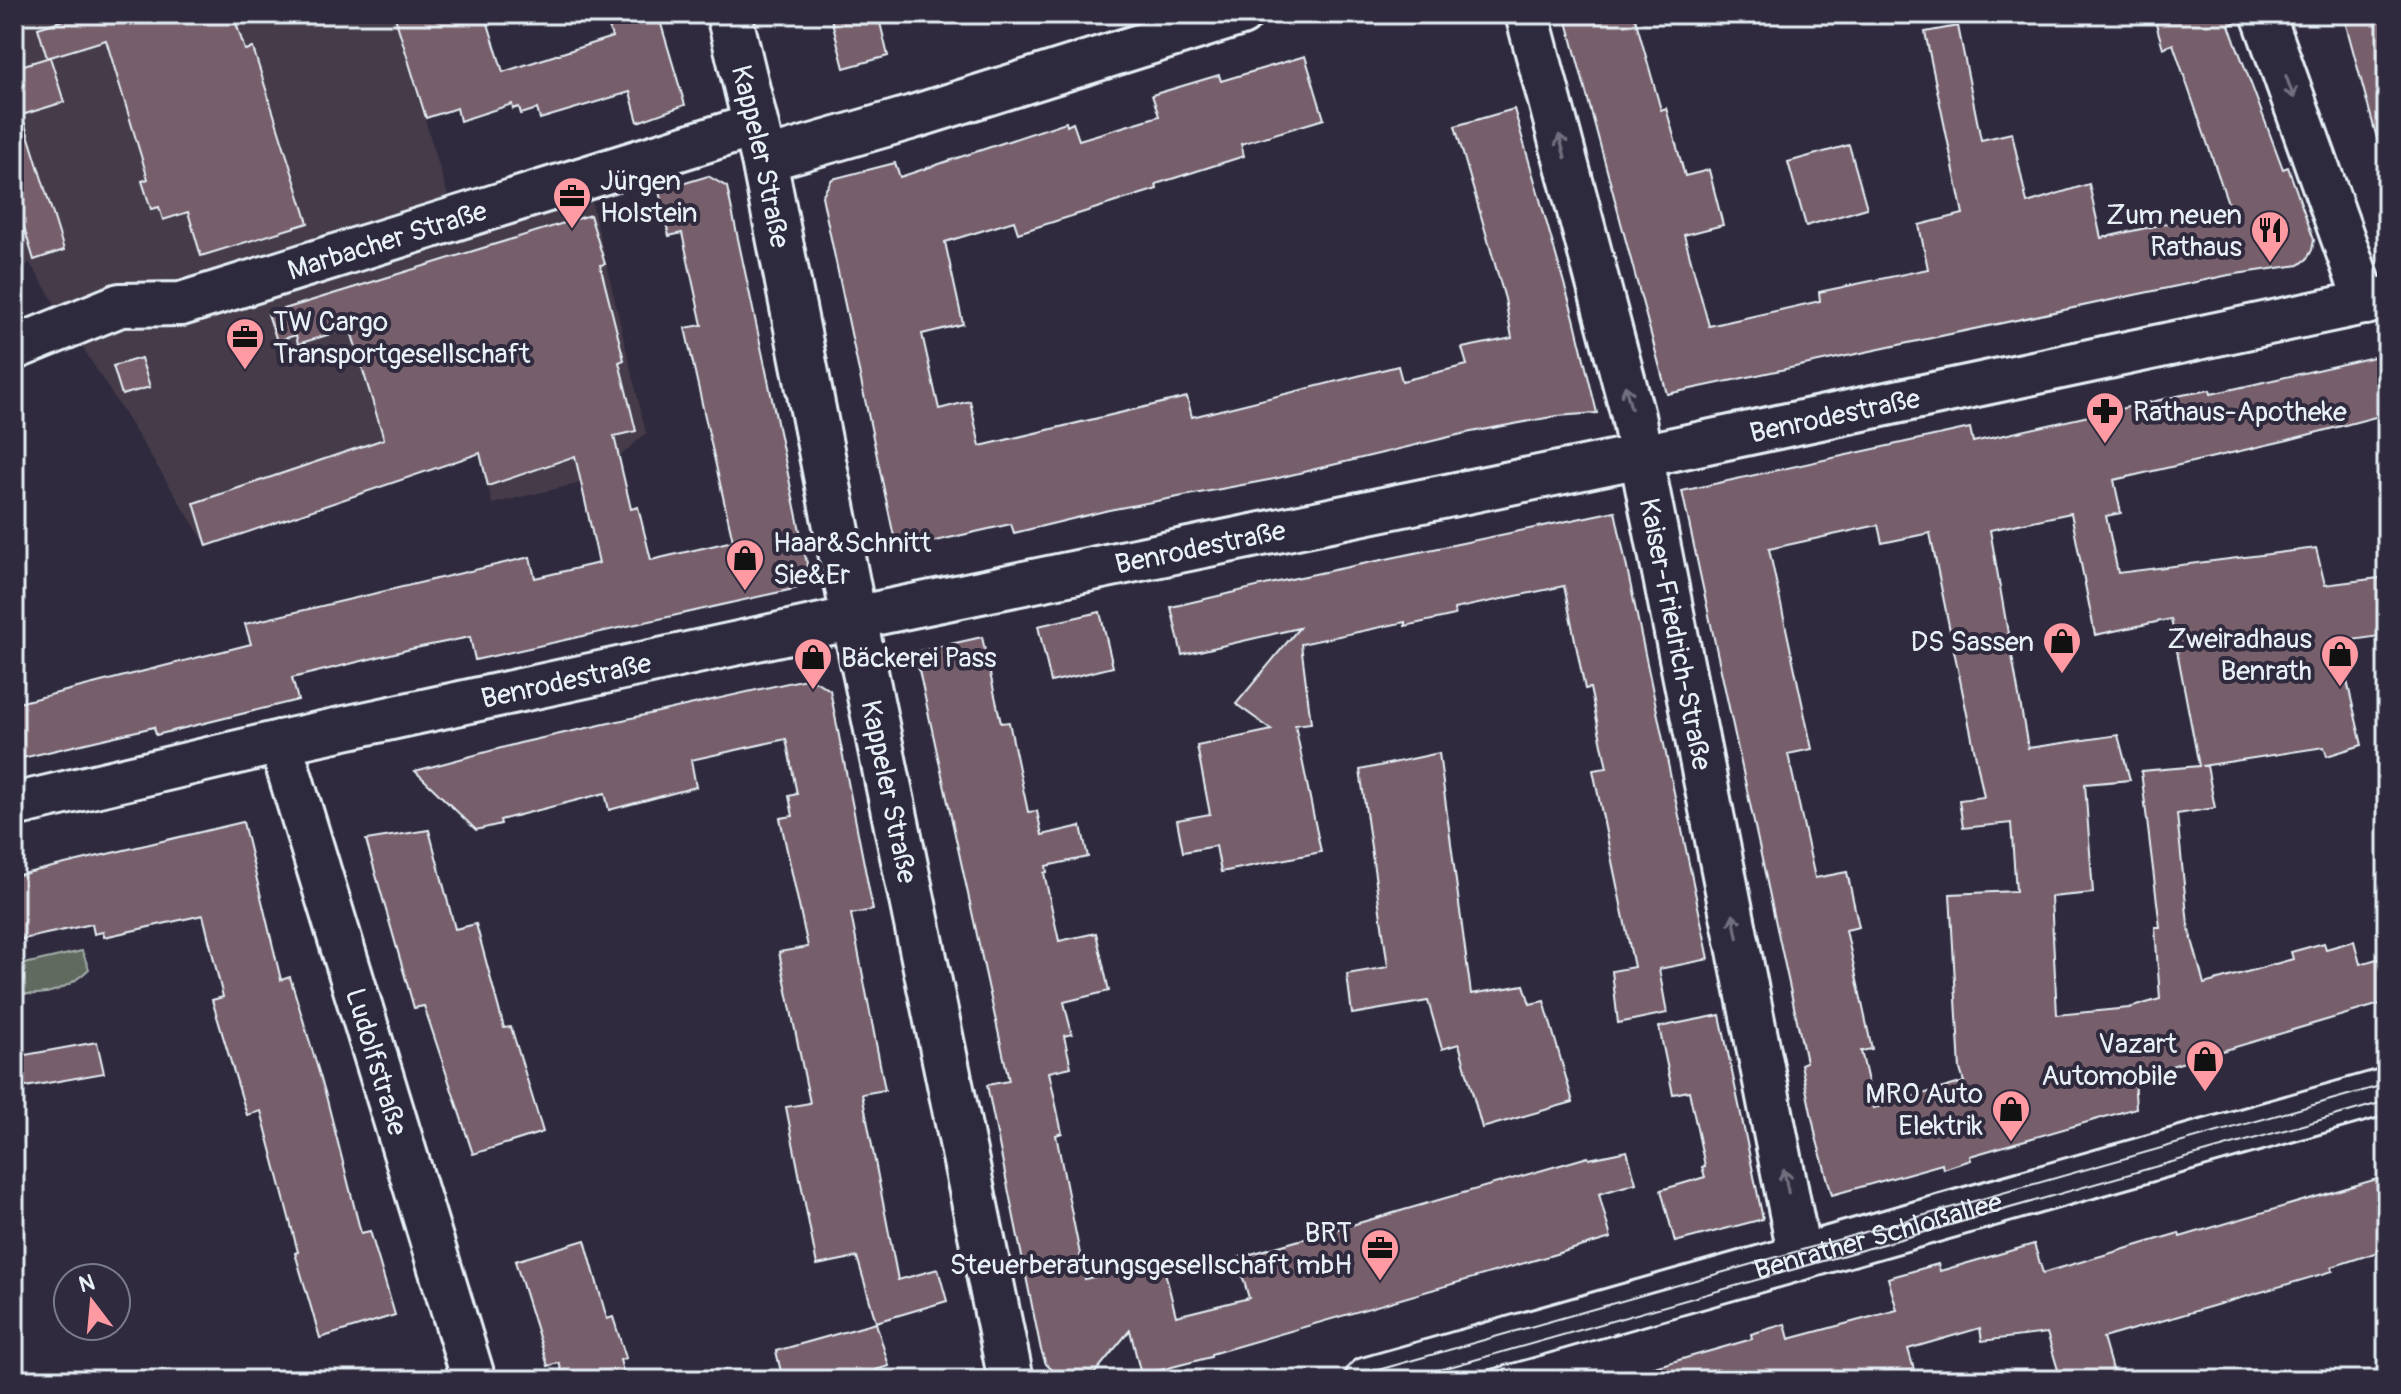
<svg xmlns="http://www.w3.org/2000/svg" width="2401" height="1394" font-family="Pangolin,sans-serif">
  <style>
    .built { fill: #443a4a }
    .green { fill: #616a5e; stroke: #a4aeab; stroke-width: 2 }
    .building { fill: #765e6a; stroke: #e8f1f8; stroke-width: 2; fill-rule: evenodd }
    .lines { fill: none; stroke-linecap: round; stroke-linejoin: round }
    .street-casing { stroke: #e8f1f8; stroke-width: 48 }
    .secondary-casing { stroke: #e8f1f8; stroke-width: 50 }
    .street { stroke: #2f2a3d; stroke-width: 42 }
    .secondary { stroke: #2f2a3d; stroke-width: 44 }
    .tram { stroke: #e8f1f8; stroke-width: 2 }
    .oneway { stroke: #70707e }
    .labels { text-anchor: middle; stroke-width: 8; stroke-linejoin: round; paint-order: stroke }
    .street-label { font-size: 28px; fill: #e8f1f8; stroke: #2f2a3d }
    .poi-label { font-size: 28px; fill: #e8f1f8; stroke: #2f2a3d; text-anchor: end }
  </style>
  <rect width="100%" height="100%" fill="#2f2a3d"/>
  <filter id="ink" filterUnits="userSpaceOnUse"><feTurbulence type="fractalNoise" baseFrequency=".0125" numOctaves="2"/><feDisplacementMap in="SourceGraphic" scale="16" xChannelSelector="R" yChannelSelector="G"/><feConvolveMatrix kernelMatrix="1 2 1 2 8 2 1 2 1" color-interpolation-filters="sRGB"/></filter>
  <g filter="url(#ink)">
    <polygon class="built" points="14,14 393,14 454,215 584,169 646,433 594,480 492,504 480,453 207,546 29,262 14,288"/>
    <path class="green" d="M82,951l7,18c-19,18 -42,29 -69,24l-5,-27z"/>
    <g class="building">
      <polygon points="82,14 233,14 245,50 253,48 308,223 201,256 188,212 163,220 159,207 151,209 142,181 148,179 106,40 47,58 38,28"/>
      <polygon points="394,14 485,14 503,72 612,37 605,14 658,14 685,105 638,122 630,92 540,119 537,109 521,114 519,107 513,109 512,104 460,121 457,108 426,118"/>
      <polygon points="830,14 878,14 888,56 844,68"/>
      <polygon points="1565,14 1634,14 1661,110 1666,108 1685,176 1709,170 1723,225 1684,235 1709,326 1820,301 1819,292 1928,269 1919,225 1963,214 1925,32 1958,26 1981,140 2012,133 2027,203 2089,184 2101,238 2230,209 2173,44 2163,48 2153,14 2240,14 2240,21 2229,25 2283,169 2288,167 2314,240 2312,250 2307,259 2299,265 2229,275 1667,394"/>
      <polygon points="2343,14 2387,14 2387,140 2378,142"/>
      <polygon points="1305,56 1324,119 1241,144 1244,156 1156,184 1157,189 1018,233 1014,221 945,242 963,324 922,334 939,409 970,401 980,446 1187,397 1192,417 1398,366 1402,381 1467,365 1462,348 1512,338 1505,299 1455,126 1514,109 1574,318 1597,413 1557,416 1466,433 1274,479 1109,510 1014,533 1011,524 900,549 894,537 822,196 832,179 895,163 900,177 1066,122 1067,126 1073,123 1079,140 1159,116 1152,95 1219,75 1221,81"/>
      <polygon points="50,57 64,102 22,115 64,250 34,260 14,195 14,68"/>
      <polygon points="1849,145 1867,208 1806,226 1788,162"/>
      <polygon points="708,176 727,187 809,573 798,588 475,660 470,637 411,649 292,678 298,700 156,735 154,727 14,760 14,704 251,644 245,624 530,557 535,578 599,563 575,456 488,486 480,453 207,546 194,503 384,439 350,328 298,344 296,335 277,341 268,314 590,215 605,264 600,265 624,360 619,362 636,431 614,436 631,509 638,507 651,560 733,541 685,328 702,325 682,233 669,236 659,191"/>
      <path d="M2387,354v60l-99,26 -174,40 7,33 -15,3 12,57 198,-25 9,37 62,-8v58l-49,7 24,103 -35,11 -3,-9 -122,19h5l8,42 -38,6 11,111 16,59 89,-25 -2,-7 33,-9 2,6 28,-8 6,23 27,-8v46l-253,75 2,31 -166,48 1,4 -28,9 -1,-5 -110,31 -16,-58 -15,-73 5,-2 -124,-571 288,-63 3,14 209,-47 28,-5 1,4zM2071,513l24,122 76,-16 28,147 -58,5 19,156h-5l5,72 -31,9 -72,7 -6,-118 42,-4 -8,-109 45,-4 -12,-45 -90,13 -38,-218zM1878,525l4,18 48,-10 54,264 -25,3 4,28 48,-5 5,68 -66,3 10,175 4,13 -90,26 -13,-57 11,-2 -26,-119 13,-3 -12,-55 -32,6 -27,-124 24,-5 -43,-200z"/>
      <polygon points="141,358 150,387 122,395 113,366"/>
      <polygon points="1615,511 1709,959 1659,969 1667,1013 1618,1023 1612,971 1634,967 1593,770 1607,768 1590,688 1585,689 1564,586 1454,609 1455,615 1405,626 1405,622 1301,644 1311,723 1295,725 1321,852 1221,872 1216,846 1183,852 1177,820 1210,814 1197,746 1272,730 1236,704 1299,628 1182,655 1171,607 1291,579"/>
      <polygon points="1100,612 1113,667 1051,682 1038,626"/>
      <polygon points="982,637 1001,723 1009,722 1028,812 1037,811 1042,835 1081,826 1088,857 1046,866 1047,872 1044,873 1059,941 1096,933 1109,991 1064,1002 1072,1034 1064,1036 1071,1067 1049,1072 1062,1133 1056,1135 1085,1279 1162,1260 1176,1316 1249,1298 1237,1258 1588,1157 1589,1159 1627,1151 1636,1183 1599,1194 1611,1238 1211,1354 1211,1357 1141,1375 1130,1330 1089,1380 1069,1380 1058,1376 1046,1364 1041,1350 987,1085 1009,1081 915,652"/>
      <polygon points="810,678 830,690 873,910 851,914 885,1090 862,1094 898,1280 938,1269 947,1301 876,1322 857,1257 817,1265 786,1107 810,1103 779,952 808,947 780,818 793,816 789,796 797,794 786,739 691,760 696,787 609,810 605,793 500,820 501,824 476,830 415,771 520,743"/>
      <polygon points="1439,753 1471,994 1524,985 1530,1004 1544,1001 1573,1102 1482,1128 1459,1044 1442,1049 1428,1001 1352,1014 1347,974 1388,967 1360,770"/>
      <polygon points="243,822 281,980 290,977 325,1092 361,1233 370,1231 395,1315 320,1338 295,1253 298,1252 261,1111 247,1115 212,1000 223,997 203,915 104,937 103,932 94,934 92,924 14,941 14,876"/>
      <polygon points="429,830 455,929 476,924 504,1028 511,1027 543,1132 473,1154 424,1006 414,1008 366,840"/>
      <polygon points="1720,1015 1763,1219 1675,1242 1661,1190 1705,1177 1702,1167 1705,1166 1689,1091 1673,1094 1659,1027"/>
      <polygon points="97,1042 104,1073 14,1089 14,1057"/>
      <polygon points="2387,1176 2387,1245 2377,1248 2378,1252 2331,1267 2333,1271 2103,1338 2115,1380 2061,1380 2047,1333 1982,1341 1980,1328 1908,1349 1917,1380 1639,1380 1637,1372 1752,1339 1751,1334 1785,1324 1789,1339 1897,1310 1888,1278 1938,1264 1940,1271 2034,1244 2043,1273 2179,1233 2180,1237"/>
      <polygon points="585,1240 607,1319 613,1317 626,1358 620,1360 624,1375 608,1380 565,1380 559,1363 548,1366 515,1261"/>
      <polygon points="876,1323 889,1366 876,1370 879,1380 783,1380 776,1351"/>
    </g>
    <g class="lines">
      <g class="street-casing">
        <g id="street">
          <path id="s1" d="M1527,14l106,402 167,842"/>
          <polyline points="2263,14 2366,303"/>
          <polyline points="764,160 913,117 1241,14"/>
          <path id="s2" d="M17,347l103,-42 61,-1 575,-179"/>
          <path id="s3" d="M280,742l194,638"/>
          <path id="s4" d="M14,805l266,-63 574,-124 787,-162 746,-158"/>
        </g>
      </g>
      <g class="secondary-casing">
        <g id="secondary">
          <path id="s5" d="M729,14l35,146 90,458 157,762"/>
          <path id="s6" d="M1368,1380l1019,-289"/>
        </g>
      </g>
      <use href="#street" class="street"/>
      <use href="#secondary" class="secondary"/>
      <g class="tram">
        <polyline points="1343,1380 2387,1084"/>
        <polyline points="1404,1380 2387,1101"/>
      </g>
    </g>
    <defs><path id="oneway-shaft" d="M-6 0H5M1.5-3L5.5 0L1.5 3" fill="none" stroke-width="1.6" stroke-linecap="round" stroke-linejoin="round" transform="scale(2)"/></defs>
    <g class="oneway">
      <use href="#oneway-shaft" transform="translate(2290 87) rotate(70)"/>
      <use href="#oneway-shaft" transform="translate(1562 146) rotate(-105)"/>
      <use href="#oneway-shaft" transform="translate(1628 397) rotate(-105)"/>
      <use href="#oneway-shaft" transform="translate(1735 926) rotate(-101)"/>
      <use href="#oneway-shaft" transform="translate(1786 1181) rotate(-101)"/>
    </g>
  </g>
  <defs>
    <g id="office-pin" transform="scale(2)"><path d="M0 17L-7.5 6A9.5 9.5 0 1 1 7.5 6Z" fill="#ff9aa2" stroke="#2f2a3d"/><path d="M-6-3h4V-5.5h4V-3h4V5H-6ZM-1-4.5V-3h2v-1.5ZM-6 0V1H6V0Z" fill="#111"/></g>
    <g id="restaurant-pin" transform="scale(2)"><path d="M0 17L-7.5 6A9.5 9.5 0 1 1 7.5 6Z" fill="#ff9aa2" stroke="#2f2a3d"/><path d="M-5-6h1v4h1v-4h1v4h1v-4h1v5L-1.5 .5V6h-2V.5L-5-1ZM5-6V6H3V1.5H1.5Q1.5-4 5-6Z" fill="#111"/></g>
    <g id="pharmacy-pin" transform="scale(2)"><path d="M0 17L-7.5 6A9.5 9.5 0 1 1 7.5 6Z" fill="#ff9aa2" stroke="#2f2a3d"/><path d="M-2-6h4v4h4v4h-4v4h-4v-4h-4v-4h4Z" fill="#111"/></g>
    <g id="shop-pin" transform="scale(2)"><path d="M0 17L-7.5 6A9.5 9.5 0 1 1 7.5 6Z" fill="#ff9aa2" stroke="#2f2a3d"/><path d="M-5-2.5h2.3a2.7 3.5 0 0 1 5.4 0H5L5.5 6h-11ZM-1.5-2.5h3a1.5 2.3 0 0 0-3 0Z" fill="#111"/></g>
  </defs>
  <g fill-rule="evenodd">
    <use href="#office-pin" x="572" y="196"/>
    <use href="#restaurant-pin" x="2270" y="230"/>
    <use href="#office-pin" x="245" y="337"/>
    <use href="#pharmacy-pin" x="2105" y="411"/>
    <use href="#shop-pin" x="745" y="558"/>
    <use href="#shop-pin" x="2062" y="641"/>
    <use href="#shop-pin" x="2340" y="654"/>
    <use href="#shop-pin" x="813" y="657"/>
    <use href="#shop-pin" x="2205" y="1059"/>
    <use href="#shop-pin" x="2011" y="1109"/>
    <use href="#office-pin" x="1380" y="1248"/>
  </g>
  <g class="labels">
    <g class="street-label">
      <text dy="10" stroke="none"><textPath href="#s5" startOffset="146">Kappeler Straße</textPath></text>
      <text dy="10" stroke="none"><textPath href="#s2" startOffset="388">Marbacher Straße</textPath></text>
      <text dy="10" stroke="none"><textPath href="#s4" startOffset="1862">Benrodestraße</textPath></text>
      <text dy="10" stroke="none"><textPath href="#s4" startOffset="1214">Benrodestraße</textPath></text>
      <text dy="10" stroke="none"><textPath href="#s1" startOffset="638">Kaiser-Friedrich-Straße</textPath></text>
      <text dy="10" stroke="none"><textPath href="#s4" startOffset="566">Benrodestraße</textPath></text>
      <text dy="10" stroke="none"><textPath href="#s5" startOffset="794">Kappeler Straße</textPath></text>
      <text dy="10" stroke="none"><textPath href="#s3" startOffset="334">Ludolfstraße</textPath></text>
      <text dy="10" stroke="none"><textPath href="#s6" startOffset="530">Benrather Schloßallee</textPath></text>
    </g>
    <g class="poi-label">
      <text x="600" y="190" text-anchor="start">Jürgen<tspan x="600" dy="32">Holstein</tspan></text>
      <text x="2242" y="224">Zum neuen<tspan x="2242" dy="32">Rathaus</tspan></text>
      <text x="273" y="331" text-anchor="start">TW Cargo<tspan x="273" dy="32">Transportgesellschaft</tspan></text>
      <text x="2133" y="421" text-anchor="start">Rathaus-Apotheke</text>
      <text x="773" y="552" text-anchor="start">Haar&amp;Schnitt<tspan x="773" dy="32">Sie&amp;Er</tspan></text>
      <text x="2312" y="648">Zweiradhaus<tspan x="2312" dy="32">Benrath</tspan></text>
      <text x="2034" y="651">DS Sassen</text>
      <text x="841" y="667" text-anchor="start">Bäckerei Pass</text>
      <text x="2177" y="1053">Vazart<tspan x="2177" dy="32">Automobile</tspan></text>
      <text x="1983" y="1103">MRO Auto<tspan x="1983" dy="32">Elektrik</tspan></text>
      <text x="1352" y="1242">BRT<tspan x="1352" dy="32">Steuerberatungsgesellschaft mbH</tspan></text>
    </g>
  </g>
  <rect width="2401" height="1394" fill="none" stroke="#2f2a3d" stroke-width="48"/>
  <rect x="24" y="24" width="2353" height="1346" fill="none" stroke="#e8f1f8" stroke-width="3" filter="url(#ink)"/>
  <g transform="translate(92 1302) rotate(344)"><circle r="38" fill="#2f2a3d" stroke="#797a88" stroke-width="2"/>
  <path d="M0-6L14 30L0 20L-14 30Z" fill="#ff9aa2"/>
  <text y="-12" font-size="22" font-weight="bold" text-anchor="middle" fill="#e8f1f8">N</text>
  </g>
</svg>
